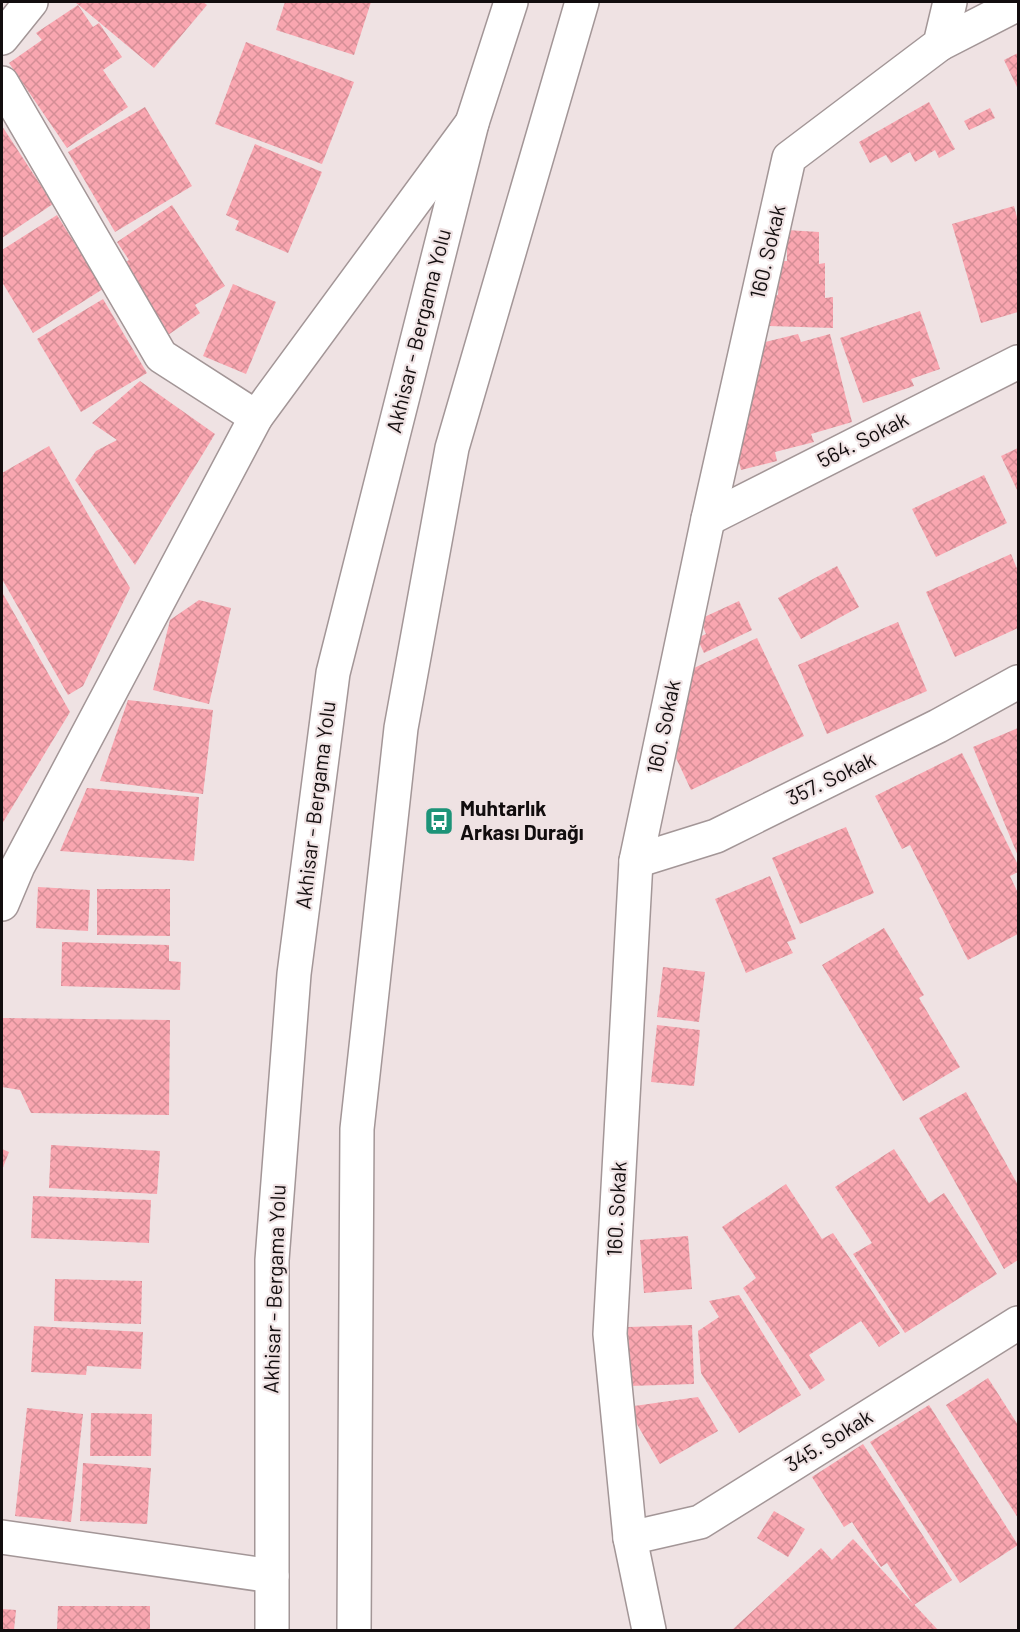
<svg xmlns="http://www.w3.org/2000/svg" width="1020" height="1632" font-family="Barlow,sans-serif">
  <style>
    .building { fill: url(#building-cross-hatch) }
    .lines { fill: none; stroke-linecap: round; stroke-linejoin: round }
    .street-casing { stroke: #a39697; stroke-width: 36 }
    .secondary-casing { stroke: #a39697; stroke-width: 36 }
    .primary-casing { stroke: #a39697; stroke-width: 36 }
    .street { stroke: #fff; stroke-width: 33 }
    .secondary { stroke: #fff; stroke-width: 33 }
    .primary { stroke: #fff; stroke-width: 33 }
    .labels { text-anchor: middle; stroke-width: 4.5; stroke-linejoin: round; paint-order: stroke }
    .street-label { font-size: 21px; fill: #120d0e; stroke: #efe2e3 }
    .poi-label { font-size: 21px; font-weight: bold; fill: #120d0e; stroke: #efe2e3; text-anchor: start }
  </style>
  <defs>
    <pattern id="building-cross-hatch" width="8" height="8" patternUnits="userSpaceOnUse" patternTransform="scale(1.5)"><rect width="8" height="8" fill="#f9a6b0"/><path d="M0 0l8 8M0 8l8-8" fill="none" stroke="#d48e96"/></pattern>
  </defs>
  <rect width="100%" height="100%" fill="#efe2e3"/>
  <g class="building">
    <polygon points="75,2 203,2 207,5 154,68"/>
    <polygon points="285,2 371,2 354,55 276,30"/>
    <polygon points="78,5 93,27 99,23 122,57 103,70 128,107 67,148 9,63 42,40 36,33"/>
    <polygon points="246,42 354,82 322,164 215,124"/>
    <polygon points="1018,53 1018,89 1004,60"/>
    <polygon points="929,102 955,149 939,158 935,150 915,162 910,152 891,163 886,155 870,163 859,142"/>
    <polygon points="145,107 192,186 115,232 68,152"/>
    <polygon points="990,108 995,118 969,130 964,121"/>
    <polygon points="2,126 53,204 2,238"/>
    <polygon points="255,144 322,172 288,253 235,230 239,221 226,215"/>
    <polygon points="172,205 225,286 195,305 200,313 168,335 121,265 129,260 117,242"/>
    <polygon points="1014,206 1018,221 1018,312 981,323 952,224"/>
    <polygon points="57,215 103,289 33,333 2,282 2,250"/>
    <polygon points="787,230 819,232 819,264 825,263 825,298 833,297 833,328 769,326 769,294 778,295 779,261 787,261"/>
    <polygon points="233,284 276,302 246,374 203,356"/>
    <polygon points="103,299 147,373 81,412 37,339"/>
    <polygon points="920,311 940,369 911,379 914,386 863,403 840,338"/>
    <polygon points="798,334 801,342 830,334 852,422 811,434 814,442 775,452 777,461 741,470 733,437 757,344"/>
    <polygon points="140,381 215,434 135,565 75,480 96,451 117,440 92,423"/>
    <polygon points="49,446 130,588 83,686 68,695 2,579 2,473"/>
    <polygon points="1018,448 1018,492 1001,456"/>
    <polygon points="984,475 1007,523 936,557 912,509"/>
    <polygon points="1011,554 1018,571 1018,628 955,657 926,592"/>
    <polygon points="837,566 859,607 801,639 778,598"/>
    <polygon points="2,592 70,712 2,824"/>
    <polygon points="199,600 231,608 209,704 153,690 170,620"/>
    <polygon points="739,601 752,630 704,653 697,638 706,634 700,619"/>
    <polygon points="898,622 927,691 827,734 798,665"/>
    <polygon points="757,638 804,736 691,790 676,758 692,669"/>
    <polygon points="128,700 213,710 203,794 100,781"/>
    <polygon points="1018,728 1018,856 973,747"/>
    <polygon points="962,753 1018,865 1018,872 1010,876 1018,893 1018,934 968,960 910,845 902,849 875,796"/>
    <polygon points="87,788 199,797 194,861 60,851"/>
    <polygon points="846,827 874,893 800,924 772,858"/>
    <polygon points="770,876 796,939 787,942 793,953 746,973 715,899"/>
    <polygon points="38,887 90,890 88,931 36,928"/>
    <polygon points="97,889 170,889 170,936 97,935"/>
    <polygon points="884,928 924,995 919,998 960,1067 903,1101 822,965"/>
    <polygon points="62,942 169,945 169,961 181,962 180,990 61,986"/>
    <polygon points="663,967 705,972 699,1022 657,1017"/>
    <polygon points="2,1018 170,1020 169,1115 31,1113 20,1090 2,1087"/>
    <polygon points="657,1025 700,1030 694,1086 651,1082"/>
    <polygon points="966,1092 1018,1185 1018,1260 1004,1269 919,1118"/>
    <polygon points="51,1145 160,1151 157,1194 49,1188"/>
    <polygon points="2,1149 9,1152 2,1170"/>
    <polygon points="894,1149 929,1203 944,1193 997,1274 905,1333 853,1254 872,1243 835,1187"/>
    <polygon points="786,1184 822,1239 833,1233 900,1333 879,1347 861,1321 809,1355 825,1380 810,1390 743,1288 756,1278 722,1227"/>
    <polygon points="33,1196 151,1200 149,1243 31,1238"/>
    <polygon points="688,1236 692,1289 644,1293 640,1240"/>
    <polygon points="55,1279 142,1281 141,1324 54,1321"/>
    <polygon points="739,1295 801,1395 739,1433 701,1373 698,1331 719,1317 709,1301"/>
    <polygon points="692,1325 694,1384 629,1386 628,1327"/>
    <polygon points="34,1326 143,1332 141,1369 87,1366 86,1375 31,1372"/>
    <polygon points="988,1378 1018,1425 1018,1518 946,1405"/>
    <polygon points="698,1397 718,1431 660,1464 627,1407"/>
    <polygon points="929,1405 1018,1545 960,1583 870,1442"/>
    <polygon points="27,1408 83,1414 71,1522 15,1516"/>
    <polygon points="91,1413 152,1414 151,1456 90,1456"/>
    <polygon points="863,1444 952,1580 914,1605 887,1563 881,1567 852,1522 844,1527 812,1477"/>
    <polygon points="83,1463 151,1468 147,1524 80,1521"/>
    <polygon points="774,1511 805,1529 788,1557 757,1538"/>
    <polygon points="853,1539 938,1630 732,1630 821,1548 832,1560"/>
    <polygon points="58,1606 150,1606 150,1630 57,1630"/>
    <polygon points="2,1609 16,1610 14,1630 2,1630"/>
  </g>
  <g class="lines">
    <g class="street-casing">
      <g id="street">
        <polyline points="940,44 1018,4"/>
        <polyline points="2,83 161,356 256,417"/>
        <polyline points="708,519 1018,362"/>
        <polyline points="636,861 716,836 938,726 1018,682"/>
        <polyline points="2,904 18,866 256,417 472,123"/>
        <polyline points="2,1537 272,1576"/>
        <polyline points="630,1538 700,1522 1018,1323"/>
        <polyline points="649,1630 630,1538 610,1334 636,861 708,519 789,158 940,44 950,2"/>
      </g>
    </g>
    <g class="secondary-casing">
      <polyline id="secondary" points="2,38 31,2"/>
    </g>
    <g class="primary-casing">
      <g id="primary">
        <polyline points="272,1630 272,1260 294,974 333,673 472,123 511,2"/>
        <polyline points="354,1630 357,1129 401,728 452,448 582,2"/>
      </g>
    </g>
    <use href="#street" class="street"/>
    <use href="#secondary" class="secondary"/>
    <use href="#primary" class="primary"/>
  </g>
  <defs>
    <g id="bus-square" transform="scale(1.5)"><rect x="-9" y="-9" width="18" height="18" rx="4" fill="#1d9378" stroke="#efe2e3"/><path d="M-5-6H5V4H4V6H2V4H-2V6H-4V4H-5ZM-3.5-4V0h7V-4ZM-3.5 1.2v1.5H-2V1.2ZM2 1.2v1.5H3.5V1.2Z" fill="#fff"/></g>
  </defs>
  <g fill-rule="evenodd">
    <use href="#bus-square" x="439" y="821"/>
  </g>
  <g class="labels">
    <g class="street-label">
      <text transform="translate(768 252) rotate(-77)" y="7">160. Sokak</text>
      <text transform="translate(419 331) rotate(-76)" y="7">Akhisar - Bergama Yolu</text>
      <text transform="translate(863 440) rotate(-27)" y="7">564. Sokak</text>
      <text transform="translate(664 727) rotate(-78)" y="7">160. Sokak</text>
      <text transform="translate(831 779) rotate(-26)" y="7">357. Sokak</text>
      <text transform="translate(316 805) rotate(-83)" y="7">Akhisar - Bergama Yolu</text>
      <text transform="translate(617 1209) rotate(-87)" y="7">160. Sokak</text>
      <text transform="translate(275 1289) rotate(-88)" y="7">Akhisar - Bergama Yolu</text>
      <text transform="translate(829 1441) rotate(-32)" y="7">345. Sokak</text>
    </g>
    <g class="poi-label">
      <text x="460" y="816">Muhtarlık<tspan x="460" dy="24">Arkası Durağı</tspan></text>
    </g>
  </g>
  <rect width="1020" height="1632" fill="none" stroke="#120d0e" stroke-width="6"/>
</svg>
